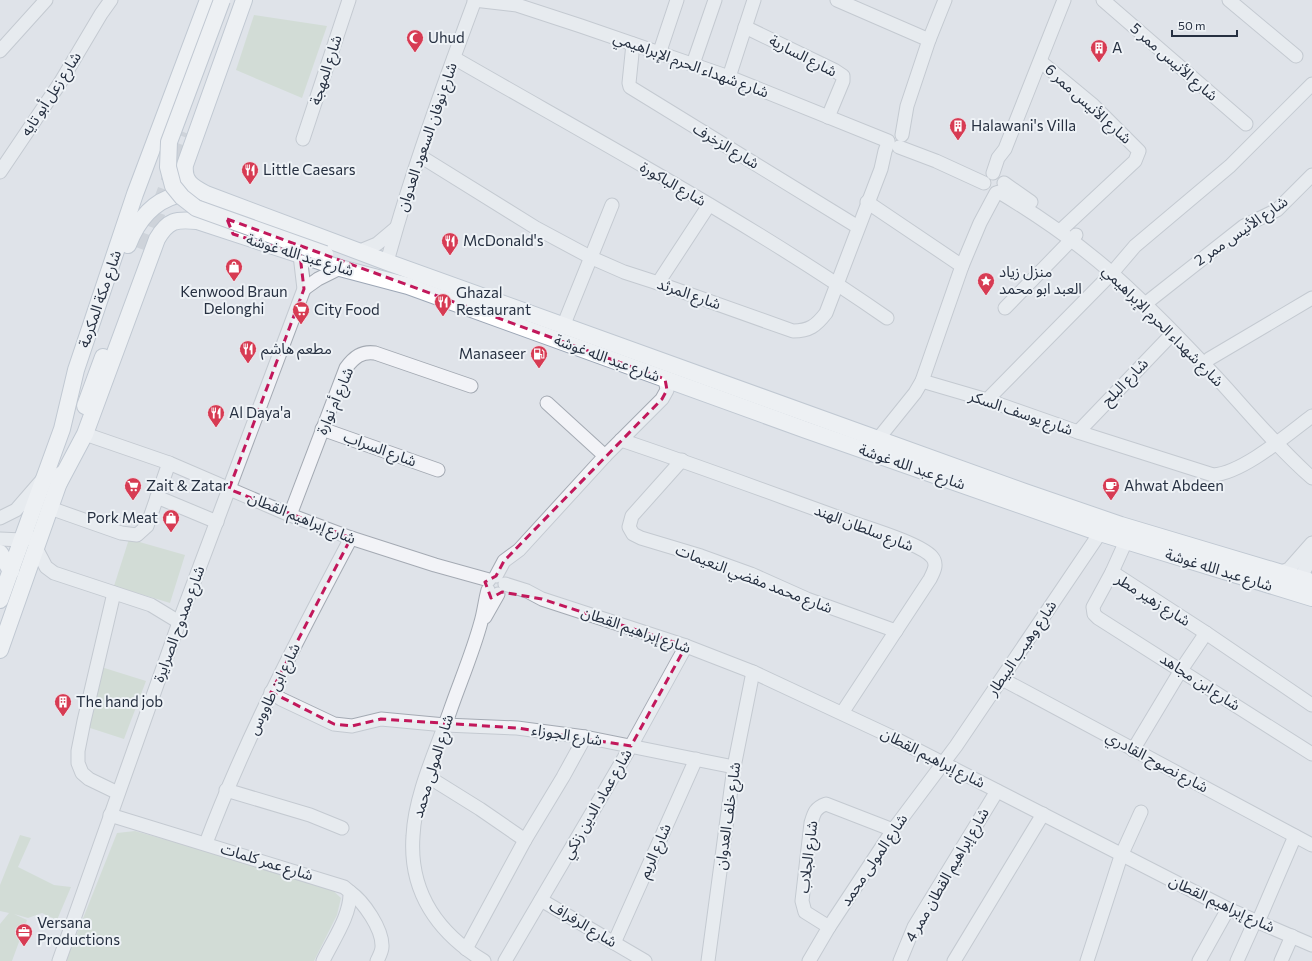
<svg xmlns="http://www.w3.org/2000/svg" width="1312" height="961" font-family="Commissioner,'Noto Sans Arabic',sans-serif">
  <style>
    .green { fill: #c4d3bf }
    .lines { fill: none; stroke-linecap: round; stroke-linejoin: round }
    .major-tunnel { stroke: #babfc7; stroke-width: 16; stroke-dasharray: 16 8; stroke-linecap: butt }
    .minor-casing { stroke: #a4aab3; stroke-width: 15 }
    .major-casing { stroke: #9da7b6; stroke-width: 18 }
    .minor { stroke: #f2f3f7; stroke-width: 13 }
    .major { stroke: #fff; stroke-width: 16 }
    .major-bridge-casing { stroke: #9da7b6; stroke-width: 18; stroke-linecap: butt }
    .major-bridge { stroke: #fff; stroke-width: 16 }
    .marked { fill: none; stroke: #c2185b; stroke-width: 3; stroke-dasharray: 8 5; stroke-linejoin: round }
    .labels { text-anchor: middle; stroke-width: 4; stroke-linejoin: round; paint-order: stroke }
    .poi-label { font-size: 15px; fill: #263041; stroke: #eef2f6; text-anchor: start }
    .street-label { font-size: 15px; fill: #263041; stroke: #eef2f6 }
  </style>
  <rect width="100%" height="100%" fill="#dfe3e9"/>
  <g class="green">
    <polygon points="254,15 327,26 302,98 236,70"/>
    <polygon points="129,539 185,555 170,603 114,586"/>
    <polygon points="98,666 146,681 124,739 84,726"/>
    <polygon points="135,831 327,885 341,898 337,915 314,961 66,961 117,833"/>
    <polygon points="20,835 31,838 18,867 54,885 71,887 57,920 42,913 28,918 14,914 27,920 12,961 0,961 0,924 9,913 0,911 0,885"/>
  </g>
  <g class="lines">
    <polyline class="major-tunnel" points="144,250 186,133"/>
    <g class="minor-casing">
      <g id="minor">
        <polyline points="474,0 517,5 581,26 729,77 888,141"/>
        <polyline points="837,0 929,40"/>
        <polyline points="1103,0 1246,124"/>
        <polyline points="1229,0 1296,56"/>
        <polyline points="745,27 834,70 843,76 843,81 828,117"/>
        <polyline points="633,44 629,83 630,87 858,227"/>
        <polyline points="0,51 46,0"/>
        <polyline points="659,54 677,0"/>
        <path d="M454,58c146,84 295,164 433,260"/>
        <polyline points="1041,62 1093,105 1139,151 1135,161 1060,231"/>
        <polyline points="693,64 715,0"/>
        <polyline points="729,77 754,0"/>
        <polyline points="902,135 907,106 929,40 945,0"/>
        <polyline points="303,139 349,0"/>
        <polyline points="899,147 936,161 984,183"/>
        <path d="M420,156l116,72 56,30 32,14 34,11 135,48c16,0 23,-5 33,-18l55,-144 4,-18 3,-8"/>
        <polyline points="0,172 60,83 101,14 111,0"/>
        <polyline points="993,173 998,158 1005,149 1064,0"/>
        <polyline points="1004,183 1031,202"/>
        <path d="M999,192c40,24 79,51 114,82 37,33 71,69 105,105 31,34 60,69 94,99"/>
        <polyline points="867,202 962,266"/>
        <polyline points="360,251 377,244 396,228"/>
        <path d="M387,262c24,-89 56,-176 88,-262"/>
        <polyline points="658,283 709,205"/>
        <polyline points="304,289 318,279 340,268"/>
        <polyline points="1145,304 1244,226 1277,210 1312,175"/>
        <polyline points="1005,308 1076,235"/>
        <polyline points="564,324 612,205"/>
        <polyline points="1209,359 1312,298"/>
        <path d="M922,381l65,19 91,32 135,43c30,-2 75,-41 99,-59"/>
        <polyline points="987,400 1112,273 1135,246 1230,166 1312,84"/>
        <polyline points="547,403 605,456"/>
        <polyline points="322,429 438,470"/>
        <polyline points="1078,432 1173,333"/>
        <polyline points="85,434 169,463 290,515 351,538 435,565 489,580"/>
        <polyline points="878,439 915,393 922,381 962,266 980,223 996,193"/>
        <path d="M621,440c78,26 155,55 233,83 17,6 67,21 78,34 6,7 2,14 -2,22l-88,134"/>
        <polyline points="682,460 632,516 629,527 633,534 641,538 701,556 751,574 807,599 896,631"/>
        <polyline points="157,497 217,522"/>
        <polyline points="50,508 121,533 137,535 147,526 169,463"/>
        <path d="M290,515l56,-147c8,-11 16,-17 29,-15l96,33"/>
        <polyline points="0,518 16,510 42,480"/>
        <polyline points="0,539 22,540 30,538"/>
        <polyline points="36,548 46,567 54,573 151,605 179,622"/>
        <polyline points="1112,572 1126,541"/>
        <polyline points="1279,573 1289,569 1312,543"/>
        <polyline points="496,576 504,561 519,550 605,456 662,399 667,390 665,379"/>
        <polyline points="1309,582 1303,573 1312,556"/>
        <polyline points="505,584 527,591 542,599 686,646 753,672 890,736 1228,909 1312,945"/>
        <polyline points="114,593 84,721 78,751 78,763 82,773 89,779 118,793"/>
        <polyline points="485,617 498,594"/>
        <polyline points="1002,679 1312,845"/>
        <polyline points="271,692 281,699 334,724 352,726 381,719 445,725 517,728 585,737 734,767"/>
        <polyline points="1312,705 1206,633 1112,572 1093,607 1094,614 1098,618 1312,754"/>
        <polyline points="1133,750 1181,670 1206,633"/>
        <polyline points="427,776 480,809 525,840"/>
        <polyline points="226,790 310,815 342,828"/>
        <path d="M110,815l234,72 6,5c1,23 -17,48 -27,69"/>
        <path d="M206,843c40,-106 92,-205 145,-305"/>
        <path d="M350,892c13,9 33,37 32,55 0,4 -3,10 -5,14"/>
        <polyline points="541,900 645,961"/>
        <polyline points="1258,922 1295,836"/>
        <path d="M829,927l-24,-15 -3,-11 9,-78c3,-10 4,-15 15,-19l67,26"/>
        <polyline points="614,943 696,759"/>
        <polyline points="466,949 525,840 563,777 585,737"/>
        <polyline points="59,961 182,614 304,289 300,255"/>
        <path d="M484,961c-46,-28 -75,-69 -71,-125 2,-42 23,-85 37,-125 10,-29 23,-59 31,-89 3,-10 4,-21 7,-32"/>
        <polyline points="505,961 631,746 686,646"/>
        <polyline points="708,961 734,767 753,672"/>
        <polyline points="809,961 829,927 893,830 956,746 1100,533"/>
        <polyline points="900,961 914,927 997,791"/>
        <polyline points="954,961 1043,814"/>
        <polyline points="1087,961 1121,856 1141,812"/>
        <polyline points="1199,961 1228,909"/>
        <polyline points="1237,961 1255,921"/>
        <polyline points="1281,961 1292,936"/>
      </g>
    </g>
    <g class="major-casing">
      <g id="major">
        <path d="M244,0l-59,165c-2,17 8,22 21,29l181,68 638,230 96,33 191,57"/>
        <path d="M128,245c9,-24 24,-43 49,-50 5,-1 10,-3 16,-2"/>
        <polyline points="85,406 103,357"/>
        <path d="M59,483l26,-49 72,-195c11,-19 19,-20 40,-18l143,47 68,18 398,144 294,103 212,65"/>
        <polyline points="0,553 11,571"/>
        <polyline points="0,600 62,429 76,370 135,194 208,0"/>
        <polyline points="0,650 62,474"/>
      </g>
    </g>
    <use href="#minor" class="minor"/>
    <use href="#major" class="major"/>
    <g class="major-bridge-casing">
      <polyline id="major-bridge" points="222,0 169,142 168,167 173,186 182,197 196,208 325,254"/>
    </g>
    <use href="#major-bridge" class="major-bridge"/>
  </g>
  <path d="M0 0H1312V961H0ZM227,219l438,160 2,11 -5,9 -158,162 -8,15 -11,6 6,16 11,-6 40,7 144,47 -55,100 -114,-18 -136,-9 -29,7 -18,-2 -63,-32 80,-154 -122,-49 75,-200 -4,-34 -67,-21z" fill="#dfe3e9" fill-opacity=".55" fill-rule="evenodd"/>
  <path class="marked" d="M227,219l438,160 2,11 -5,9 -158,162 -8,15 -11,6 6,16 11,-6 40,7 144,47 -55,100 -114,-18 -136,-9 -29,7 -18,-2 -63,-32 80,-154 -122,-49 75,-200 -4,-34 -67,-21z"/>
  <defs>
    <g id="mosque-pin" transform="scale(0.9)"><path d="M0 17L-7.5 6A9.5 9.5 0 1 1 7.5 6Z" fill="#d73b53" stroke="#eef2f6"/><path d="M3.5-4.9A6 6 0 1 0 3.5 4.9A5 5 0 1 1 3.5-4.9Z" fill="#fff"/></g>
    <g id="building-pin" transform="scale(0.9)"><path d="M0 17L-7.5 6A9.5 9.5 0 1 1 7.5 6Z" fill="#d73b53" stroke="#eef2f6"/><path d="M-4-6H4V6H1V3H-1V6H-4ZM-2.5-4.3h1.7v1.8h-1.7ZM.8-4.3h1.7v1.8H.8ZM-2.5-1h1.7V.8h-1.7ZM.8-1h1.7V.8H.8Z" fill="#fff"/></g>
    <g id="restaurant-pin" transform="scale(0.9)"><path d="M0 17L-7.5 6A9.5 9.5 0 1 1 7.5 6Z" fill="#d73b53" stroke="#eef2f6"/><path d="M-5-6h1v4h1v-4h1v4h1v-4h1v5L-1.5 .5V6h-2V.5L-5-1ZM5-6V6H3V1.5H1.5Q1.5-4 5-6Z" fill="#fff"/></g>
    <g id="shop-pin" transform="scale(0.9)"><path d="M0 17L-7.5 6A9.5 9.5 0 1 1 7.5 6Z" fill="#d73b53" stroke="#eef2f6"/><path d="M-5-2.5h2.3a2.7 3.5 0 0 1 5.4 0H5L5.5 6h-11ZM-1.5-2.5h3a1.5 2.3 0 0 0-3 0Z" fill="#fff"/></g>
    <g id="sight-pin" transform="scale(0.9)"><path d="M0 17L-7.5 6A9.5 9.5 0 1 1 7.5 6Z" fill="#d73b53" stroke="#eef2f6"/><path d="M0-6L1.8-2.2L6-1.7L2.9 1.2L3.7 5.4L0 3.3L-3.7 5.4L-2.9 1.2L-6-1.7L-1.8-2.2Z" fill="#fff"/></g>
    <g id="supermarket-pin" transform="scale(0.9)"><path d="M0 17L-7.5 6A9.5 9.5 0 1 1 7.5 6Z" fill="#d73b53" stroke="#eef2f6"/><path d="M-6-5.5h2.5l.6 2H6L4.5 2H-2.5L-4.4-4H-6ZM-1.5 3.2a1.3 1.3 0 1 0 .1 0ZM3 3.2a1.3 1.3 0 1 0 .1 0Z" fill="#fff"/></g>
    <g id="fuel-pin" transform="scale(0.9)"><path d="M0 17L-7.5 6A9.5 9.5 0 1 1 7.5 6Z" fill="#d73b53" stroke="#eef2f6"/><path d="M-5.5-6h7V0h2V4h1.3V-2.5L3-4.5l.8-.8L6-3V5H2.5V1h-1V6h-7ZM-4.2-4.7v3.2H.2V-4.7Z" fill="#fff"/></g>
    <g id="cafe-pin" transform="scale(0.9)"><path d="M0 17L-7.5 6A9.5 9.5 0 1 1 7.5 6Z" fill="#d73b53" stroke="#eef2f6"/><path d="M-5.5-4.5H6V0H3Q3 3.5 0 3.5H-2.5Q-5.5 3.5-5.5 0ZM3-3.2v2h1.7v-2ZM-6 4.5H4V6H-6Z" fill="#fff"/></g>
    <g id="office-pin" transform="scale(0.9)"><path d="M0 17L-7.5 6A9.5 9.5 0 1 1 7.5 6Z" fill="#d73b53" stroke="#eef2f6"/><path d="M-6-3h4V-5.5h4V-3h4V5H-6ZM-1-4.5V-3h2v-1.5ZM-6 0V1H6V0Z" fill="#fff"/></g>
  </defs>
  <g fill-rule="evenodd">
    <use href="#mosque-pin" x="415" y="38"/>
    <use href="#building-pin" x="1099" y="48"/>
    <use href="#building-pin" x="958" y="126"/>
    <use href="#restaurant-pin" x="250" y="170"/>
    <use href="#restaurant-pin" x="450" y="241"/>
    <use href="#shop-pin" x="234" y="267"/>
    <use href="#sight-pin" x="986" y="281"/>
    <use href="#restaurant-pin" x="443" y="302"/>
    <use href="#supermarket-pin" x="301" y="310"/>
    <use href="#restaurant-pin" x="248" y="349"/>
    <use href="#fuel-pin" x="539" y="354"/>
    <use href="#restaurant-pin" x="216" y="413"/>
    <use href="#supermarket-pin" x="133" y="486"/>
    <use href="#cafe-pin" x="1111" y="486"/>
    <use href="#shop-pin" x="171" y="518"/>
    <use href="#building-pin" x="63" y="702"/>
    <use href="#office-pin" x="24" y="932"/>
  </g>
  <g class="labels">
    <g class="poi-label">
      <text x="428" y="43">Uhud</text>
      <text x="1112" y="53">A</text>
      <text x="971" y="131">Halawani's Villa</text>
      <text x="263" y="175">Little Caesars</text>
      <text x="463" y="246">McDonald's</text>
      <text x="999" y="277">منزل زياد<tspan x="999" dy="17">العبد ابو محمد</tspan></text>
      <text x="234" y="297" text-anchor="middle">Kenwood Braun<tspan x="234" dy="17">Delonghi</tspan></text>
      <text x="456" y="298">Ghazal<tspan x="456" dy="17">Restaurant</tspan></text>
      <text x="314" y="315">City Food</text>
      <text x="261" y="354">مطعم هاشم</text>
      <text x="526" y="359" text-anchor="end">Manaseer</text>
      <text x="229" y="418">Al Daya'a</text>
      <text x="146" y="491">Zait &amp; Zatar</text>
      <text x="1124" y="491">Ahwat Abdeen</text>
      <text x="158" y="523" text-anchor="end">Pork Meat</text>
      <text x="76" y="707">The hand job</text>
      <text x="37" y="928">Versana<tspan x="37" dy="17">Productions</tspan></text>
    </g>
    <g class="street-label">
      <text transform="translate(803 56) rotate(27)" y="5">شارع السارية</text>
      <text transform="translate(1174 62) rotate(41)" y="5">شارع الأنيس ممر 5</text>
      <text transform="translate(691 65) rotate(20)" y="5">شارع شهداء الحرم الإبراهيمي</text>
      <text transform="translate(326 70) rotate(-72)" y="5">شارع المهجة</text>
      <text transform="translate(51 94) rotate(-57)" y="5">شارع زعل أبو تايه</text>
      <text transform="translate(1088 104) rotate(42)" y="5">شارع الأنيس ممر 6</text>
      <text transform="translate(427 137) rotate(-71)" y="5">شارع نوفان السعود العدوان</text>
      <text transform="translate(726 146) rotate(31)" y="5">شارع الزخرف</text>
      <text transform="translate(673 184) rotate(30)" y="5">شارع الباكورة</text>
      <text transform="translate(1241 231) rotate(-35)" y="5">شارع الأنيس ممر 2</text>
      <text transform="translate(300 255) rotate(17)" y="5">شارع عبد الله غوشة</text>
      <text transform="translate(689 294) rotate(19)" y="5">شارع المرثد</text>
      <text transform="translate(100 299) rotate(-71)" y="5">شارع مكة المكرمة</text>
      <text transform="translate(1163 326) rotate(45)" y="5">شارع شهداء الحرم الإبراهيمي</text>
      <text transform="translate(607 358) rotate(20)" y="5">شارع عبد الله غوشة</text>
      <text transform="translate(1125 382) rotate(-46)" y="5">شارع البلح</text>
      <text transform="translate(335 401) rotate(-67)" y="5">شارع أم نوارة</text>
      <text transform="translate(1021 413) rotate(19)" y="5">شارع يوسف السكر</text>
      <text transform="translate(380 449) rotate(20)" y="5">شارع السراب</text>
      <text transform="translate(912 467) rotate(19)" y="5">شارع عبد الله غوشة</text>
      <text transform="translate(302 518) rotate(22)" y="5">شارع إبراهيم القطان</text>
      <text transform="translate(864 528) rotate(21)" y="5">شارع سلطان الهند</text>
      <text transform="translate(1219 570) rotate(17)" y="5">شارع عبد الله غوشة</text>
      <text transform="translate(754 579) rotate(21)" y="5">شارع محمد مفضي النعيمات</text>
      <text transform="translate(1153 600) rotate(32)" y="5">شارع زهير مطر</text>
      <text transform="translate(179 624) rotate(-70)" y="5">شارع ممدوح الصرايرة</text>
      <text transform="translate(636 630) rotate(19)" y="5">شارع إبراهيم القطان</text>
      <text transform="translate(1022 648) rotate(-56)" y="5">شارع وهيب البيطار</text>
      <text transform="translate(1200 682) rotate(33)" y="5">شارع ابن مجاهد</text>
      <text transform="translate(274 689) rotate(-64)" y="5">شارع ابن طاووس</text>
      <text transform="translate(567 735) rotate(9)" y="5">شارع الجوزاء</text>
      <text transform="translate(933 758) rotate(27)" y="5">شارع إبراهيم القطان</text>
      <text transform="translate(1157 762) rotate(28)" y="5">شارع نصوح القادري</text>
      <text transform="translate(433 766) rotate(-73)" y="5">شارع المولى محمد</text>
      <text transform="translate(597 804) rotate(-60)" y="5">شارع عماد الدين زنكي</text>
      <text transform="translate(728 816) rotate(-82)" y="5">شارع خلف العدوان</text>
      <text transform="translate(655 851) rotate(-66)" y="5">شارع الريم</text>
      <text transform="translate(808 857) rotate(-83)" y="5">شارع الجلاب</text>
      <text transform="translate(874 860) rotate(-56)" y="5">شارع المولى محمد</text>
      <text transform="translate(267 862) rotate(17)" y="5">شارع عمر كلمات</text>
      <text transform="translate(947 875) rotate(-60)" y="5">شارع إبراهيم القطان ممر 4</text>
      <text transform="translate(1222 904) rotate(25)" y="5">شارع إبراهيم القطان</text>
      <text transform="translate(583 924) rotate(31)" y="5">شارع الرفراف</text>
    </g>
  </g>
  <path d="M1172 30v6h65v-6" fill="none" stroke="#263041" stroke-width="2"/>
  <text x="1178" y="30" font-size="12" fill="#263041" stroke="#eef2f6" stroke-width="3" paint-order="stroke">50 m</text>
</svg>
